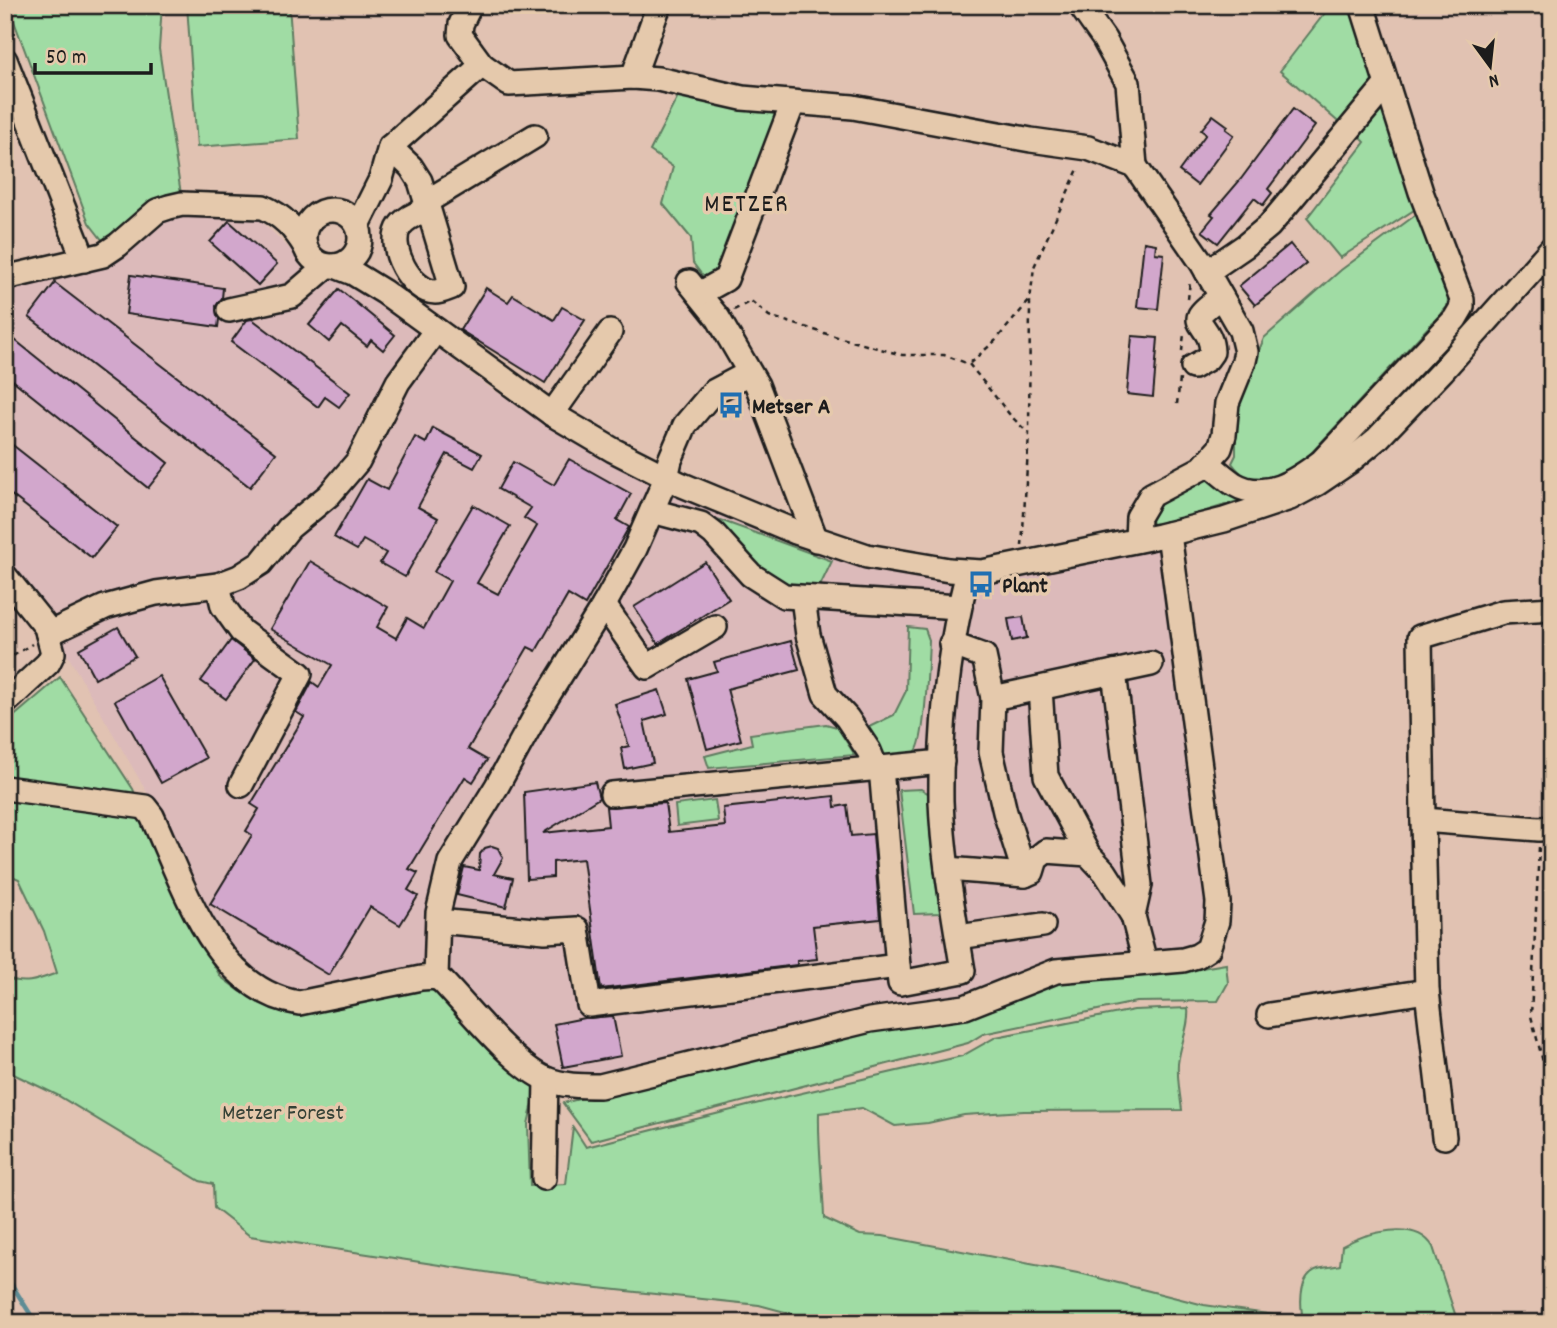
<svg xmlns="http://www.w3.org/2000/svg" width="1557" height="1328" font-family="Dekko,sans-serif">
  <style>
    .built { fill: #dcbaba }
    .green { fill: #a0dca4; stroke: #5e7c60; stroke-width: 2 }
    .lines { fill: none; stroke-linecap: round; stroke-linejoin: round }
    .stream { stroke: #5d8c95; stroke-width: 4.5 }
    .building { fill: #d2a7cc; stroke: #1c1c1c; stroke-width: 2 }
    .minor-casing { stroke: #1c1c1c; stroke-width: 28 }
    .path { stroke: #1c1c1c; stroke-width: 2.5; stroke-dasharray: 5 5; stroke-linecap: butt }
    .minor { stroke: #e5c9ac; stroke-width: 23 }
    .labels { text-anchor: middle; stroke-width: 7; stroke-linejoin: round; paint-order: stroke }
    .poi-label { font-size: 23px; font-weight: bold; fill: #1c1c1c; stroke: #e5c9ac; text-anchor: start }
    .park-label { font-size: 23px; fill: #364237; stroke: #e5c9ac }
    .quarter-label { font-size: 26px; letter-spacing: 2px; fill: #1c1c1c; stroke: #e5c9ac }
  </style>
  <rect width="100%" height="100%" fill="#e1c2b2"/>
  <filter id="ink" filterUnits="userSpaceOnUse"><feTurbulence type="fractalNoise" baseFrequency=".0143" numOctaves="2"/><feDisplacementMap in="SourceGraphic" scale="14" xChannelSelector="R" yChannelSelector="G"/><feConvolveMatrix kernelMatrix="1 2 1 2 8 2 1 2 1" color-interpolation-filters="sRGB"/></filter>
  <g filter="url(#ink)">
    <polygon class="built" points="173,214 257,217 293,252 345,278 487,386 564,433 897,572 942,581 994,581 1165,545 1209,890 1207,936 1190,951 991,990 940,1002 894,1003 604,1075 575,1077 553,1071 524,1056 445,973 283,992 267,988 209,928 163,820 49,623 5,567 5,285"/>
    <g class="green">
      <polygon points="8,5 162,5 159,49 181,194 103,241 89,223"/>
      <polygon points="187,5 289,5 299,139 197,147"/>
      <polygon points="1331,5 1351,5 1379,80 1344,127 1280,71"/>
      <polygon points="678,96 779,112 721,269 705,279 693,263 691,238 663,204 673,167 650,151"/>
      <polygon points="1382,103 1417,208 1340,258 1307,218 1365,142 1358,135"/>
      <path d="M1417,214l33,71 -3,22 -146,157c-28,17 -45,31 -69,-1l4,-8v-48l28,-69 77,-68z"/>
      <polygon points="1207,475 1250,497 1153,528 1150,516 1163,502"/>
      <path d="M720,520l112,41 -13,27c-9,0 -19,0 -28,-2 -28,-6 -57,-42 -71,-66z"/>
      <path d="M908,627l17,2 4,11c-1,20 -3,98 -13,111 -8,8 -21,6 -32,6l-17,-29 27,-13 12,-24z"/>
      <path d="M60,677l73,112 51,128 37,60 19,14 36,14 144,-19 15,5 101,99 -8,34 2,62 36,-2 7,-57 13,20 177,-45 199,-46 34,-19 138,-27 54,-2c2,18 -8,36 -10,56 -1,15 2,31 4,46l-158,1 -60,4 -36,8 -33,3 -33,-18 -43,5c-1,35 4,69 5,105l36,17 23,1 200,38 121,31 84,12 14,-3c-2,-15 -2,-39 16,-45 7,-2 15,-2 22,-4l2,-19c23,-13 74,-28 91,1l25,76h-632l-67,-18 -189,-20 -320,-49 -36,-28 -1,-24 -13,-3 -143,-86 -52,-25v-93c19,9 33,3 52,-4l-13,-42 -25,-52 -14,-6v-149z"/>
      <polygon points="826,724 837,727 855,755 709,768 705,756 752,744 750,734"/>
      <polygon points="921,789 929,794 931,802 930,832 940,913 914,914 899,790"/>
      <polygon points="715,800 718,821 677,826 675,805"/>
      <polygon points="1226,964 1228,983 1218,1001 1136,1002 983,1034 968,1043 591,1141 563,1103 1045,983 1085,978 1165,974"/>
    </g>
    <g class="lines">
      <polyline class="stream" points="5,1274 36,1323"/>
    </g>
    <g class="building">
      <polygon points="1293,109 1315,126 1268,189 1272,193 1263,205 1254,198 1218,243 1202,231 1214,216 1211,214 1241,179"/>
      <polygon points="1213,115 1228,126 1226,129 1234,135 1197,185 1179,171 1206,134 1201,130"/>
      <polygon points="229,221 277,264 258,285 210,242"/>
      <polygon points="1144,242 1156,244 1155,253 1164,254 1158,309 1137,307"/>
      <polygon points="1290,244 1306,264 1255,305 1239,286"/>
      <polygon points="131,275 223,288 222,298 216,306 219,319 218,327 126,314"/>
      <polygon points="55,283 276,453 250,487 29,317"/>
      <polygon points="486,288 508,302 513,295 554,320 562,307 585,320 545,383 460,330"/>
      <polygon points="339,289 395,335 383,350 371,340 367,346 342,326 329,342 309,325"/>
      <polygon points="252,319 350,393 339,407 325,397 318,407 231,342 247,320"/>
      <polygon points="5,332 168,463 148,488 5,374"/>
      <polygon points="1132,336 1158,338 1153,397 1127,394"/>
      <polygon points="433,428 482,454 474,468 447,454 418,507 438,518 405,577 380,563 386,553 363,540 357,550 334,537 367,479 387,490 415,437 426,443"/>
      <polygon points="5,439 117,527 92,558 5,490"/>
      <polygon points="569,459 631,494 617,520 629,527 585,605 568,595 536,651 528,647 468,749 487,760 473,782 465,777 409,869 418,873 408,890 418,896 400,925 370,907 329,975 210,904 252,835 246,831 259,809 251,804 304,717 296,712 312,682 319,687 332,665 270,629 310,561 388,607 377,627 396,638 407,618 424,628 450,581 434,572 473,505 510,526 477,583 498,594 537,526 524,518 531,508 498,489 513,462 554,485"/>
      <polygon points="705,562 729,599 658,644 634,607"/>
      <polygon points="1023,617 1027,638 1012,641 1008,619"/>
      <polygon points="118,627 135,656 95,679 79,649"/>
      <polygon points="231,640 255,659 226,699 201,681"/>
      <polygon points="791,641 799,670 727,689 741,740 707,749 688,679 717,671 714,662"/>
      <polygon points="159,676 206,758 161,783 115,701"/>
      <polygon points="659,690 667,714 644,721 653,763 625,769 621,748 629,746 615,704"/>
      <polygon points="595,782 599,798 543,833 608,826 606,807 665,803 669,832 725,826 723,808 834,796 835,807 847,805 851,836 873,834 880,919 813,926 817,959 797,961 797,965 601,989 583,859 553,862 553,877 527,879 524,792"/>
      <polygon points="492,846 498,848 503,858 494,874 513,878 506,907 457,895 464,867 479,870 480,854 485,848"/>
      <polygon points="613,1016 621,1056 563,1067 554,1024 584,1018"/>
    </g>
    <g class="lines">
      <g class="minor-casing">
        <g id="minor">
          <polyline points="1080,5 1104,39 1128,83 1135,166"/>
          <polyline points="5,60 84,260"/>
          <polyline points="482,65 509,84 633,77 658,79 742,98 853,107 1031,140 1088,148 1135,166 1202,263 1241,331 1246,352 1244,361 1227,403 1224,435 1220,448 1202,468 1151,495 1138,517 1137,540"/>
          <polyline points="633,77 659,5"/>
          <path d="M390,147l21,20 9,14 32,106c-5,2 -12,5 -17,5 -24,0 -49,-46 -35,-66 6,-9 19,-13 28,-18"/>
          <polyline points="426,202 535,136"/>
          <circle cx="332" cy="238" r="28"/>
          <polyline points="358,225 381,179 390,147 482,65 460,35 461,24 470,5"/>
          <polyline points="335,266 353,273 384,292 552,414 613,450 680,484 796,532 867,556 949,570 982,572 1159,536 1224,520 1290,498 1318,483 1349,462 1378,438 1443,370 1552,248"/>
          <polyline points="1207,272 1245,246 1269,226 1386,85"/>
          <path d="M5,278l98,-23 15,-10 39,-34 12,-4 13,-3 81,3c20,9 31,21 42,39"/>
          <polyline points="689,282 718,318 757,385 816,540"/>
          <polyline points="699,294 726,279 793,103"/>
          <polyline points="229,310 292,296 327,266"/>
          <path d="M1193,367l14,-8 5,-7c-1,-34 -34,-26 9,-55"/>
          <polyline points="552,414 610,332"/>
          <path d="M1208,463c8,7 17,15 26,21 31,18 62,-3 87,-22l134,-143 7,-12v-7l-41,-108 -59,-187"/>
          <polyline points="652,511 701,524 714,534 751,575 784,596 959,607"/>
          <polyline points="5,576 46,627 53,653 48,663 5,703"/>
          <polyline points="218,585 223,606 241,631 300,674 241,785"/>
          <polyline points="803,598 808,635 825,694 847,718 869,751 876,768"/>
          <polyline points="604,605 647,667 715,627"/>
          <polyline points="48,634 105,607 156,593 218,585 239,577 261,563 289,528 329,495 358,461 398,382 436,330"/>
          <polyline points="951,644 984,656 993,698 991,752 1005,812 1025,875"/>
          <polyline points="1114,672 1140,885 1133,916 1145,962"/>
          <polyline points="1040,689 1046,776 1088,854 1105,872 1133,916"/>
          <polyline points="993,698 1151,664"/>
          <polyline points="881,768 898,966"/>
          <path d="M5,788l140,19 7,9c31,67 62,174 147,187l122,-25 15,-1 7,5c25,26 71,84 103,97 17,7 35,7 54,7l270,-66 95,-13 91,-36 127,-11 14,-4 11,-7 9,-28 1,-19 -49,-368"/>
          <polyline points="612,794 942,762"/>
          <polyline points="1423,820 1420,637 1503,612 1552,609"/>
          <polyline points="947,869 1025,875 1032,872 1036,859 1046,851 1088,854"/>
          <path d="M438,921l107,10 32,-2 12,76 309,-39 2,17 63,-12c-9,-56 -20,-113 -22,-170 -1,-77 8,-155 27,-229"/>
          <polyline points="958,937 1043,925"/>
          <polyline points="436,977 438,913 450,862 497,786 537,713 604,605 635,549 666,478 670,460 685,425 713,392 749,373"/>
          <polyline points="1269,1015 1427,991"/>
          <polyline points="1444,1137 1427,991 1423,820 1539,829 1552,828"/>
          <polyline points="544,1178 546,1079"/>
        </g>
      </g>
      <g class="path">
        <polyline points="1188,299 1190,281"/>
        <polyline points="734,310 751,301 769,316 827,334 902,355 944,355 969,364 1010,415 1029,434"/>
        <polyline points="1182,351 1184,334"/>
        <polyline points="970,363 995,341 1030,300"/>
        <polyline points="1177,404 1180,379"/>
        <polyline points="1022,546 1029,434 1030,300 1034,267 1079,167"/>
        <polyline points="5,661 32,644"/>
        <polyline points="1539,847 1531,1016 1552,1096"/>
      </g>
      <use href="#minor" class="minor"/>
    </g>
  </g>
  <defs>
    <g id="bus-bare" transform="scale(2.1)"><path d="M-5-6H5V4H4V6H2V4H-2V6H-4V4H-5ZM-3.5-4V0h7V-4ZM-3.5 1.2v1.5H-2V1.2ZM2 1.2v1.5H3.5V1.2Z" fill="#1f6fb2" stroke="#e5c9ac" stroke-width="2.5" paint-order="stroke"/></g>
  </defs>
  <g fill-rule="evenodd">
    <use href="#bus-bare" x="731" y="405"/>
    <use href="#bus-bare" x="981" y="584"/>
  </g>
  <g class="labels">
    <g class="poi-label">
      <text x="752" y="413">Metser A</text>
      <text x="1002" y="592">Plant</text>
    </g>
    <g class="park-label">
      <text x="283" y="1119">Metzer Forest</text>
    </g>
    <g class="quarter-label">
      <text x="747" y="211">METZER</text>
    </g>
  </g>
  <rect width="1557" height="1328" fill="none" stroke="#e5c9ac" stroke-width="28"/>
  <rect x="14" y="14" width="1529" height="1300" fill="none" stroke="#1c1c1c" stroke-width="2.5" filter="url(#ink)"/>
  <g transform="translate(1490 66) rotate(165)" stroke="#e5c9ac" stroke-width="5" paint-order="stroke">
  <path d="M0-5L12 26L0 18L-12 26Z" fill="#1c1c1c"/>
  <text y="-10" font-size="19" font-weight="bold" text-anchor="middle" fill="#1c1c1c">N</text>
  </g>
  <path d="M35 63v10h116v-10" fill="none" stroke="#1c1c1c" stroke-width="3.5"/>
  <text x="46" y="63" font-size="21" fill="#1c1c1c" stroke="#e5c9ac" stroke-width="5" paint-order="stroke">50 m</text>
</svg>
